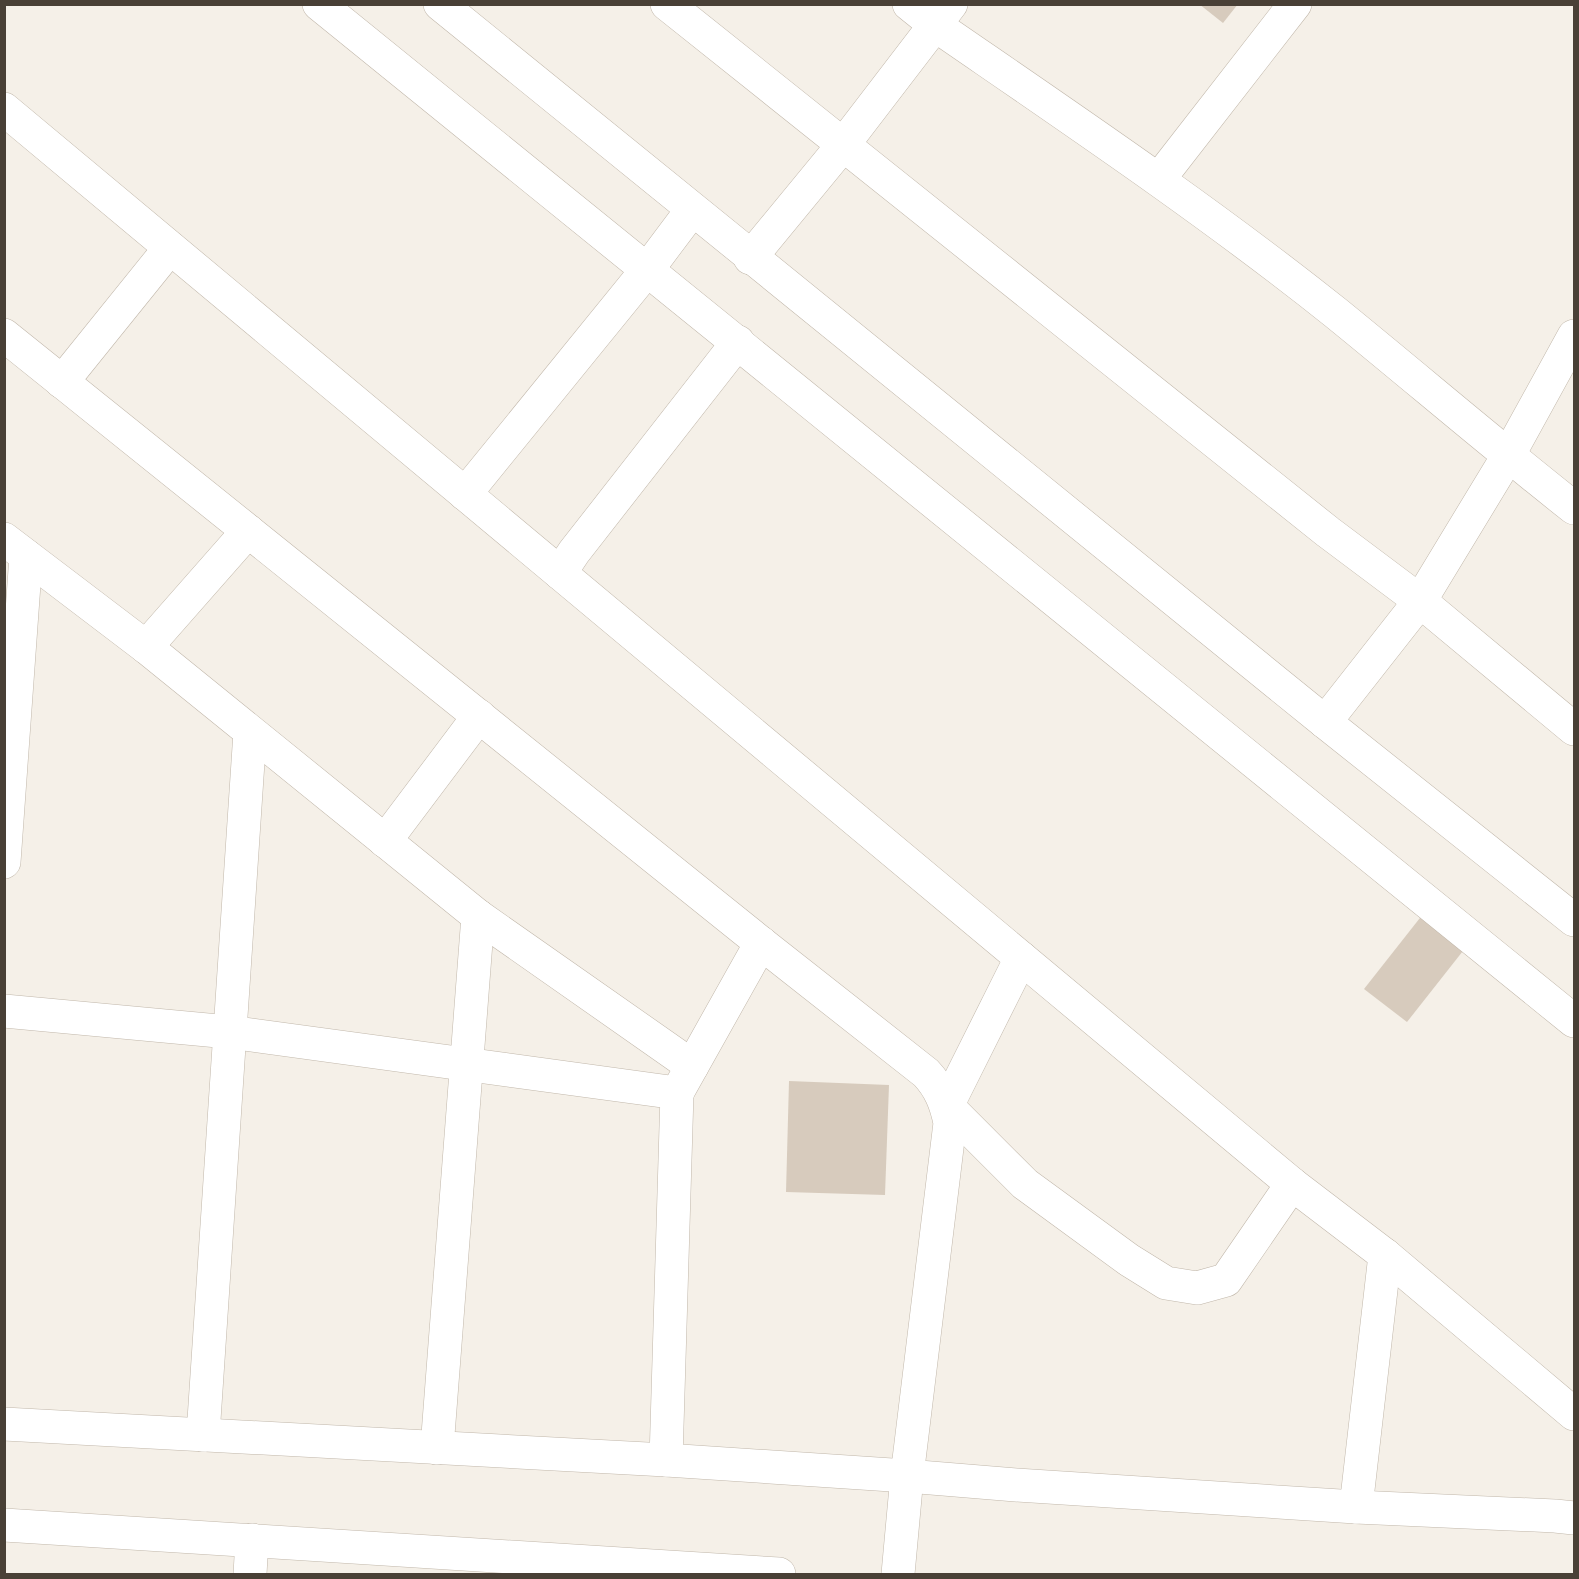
<svg xmlns="http://www.w3.org/2000/svg" width="1579" height="1579" font-family="'Source Sans 3',sans-serif">
  <style>
    .building { fill: #d7cbbd }
    .lines { fill: none; stroke-linecap: round; stroke-linejoin: round }
    .minor-casing { stroke: #c1b7aa; stroke-width: 34 }
    .minor { stroke: #fff; stroke-width: 33 }
  </style>
  <rect width="100%" height="100%" fill="#f5f0e8"/>
  <g class="building">
    <polygon points="1199,4 1238,4 1223,23"/>
    <polygon points="1427,909 1470,942 1407,1022 1364,989"/>
    <polygon points="789,1081 889,1085 885,1195 786,1192"/>
  </g>
  <g class="lines">
    <g class="minor-casing">
      <g id="minor">
        <polyline points="319,4 1574,1021"/>
        <polyline points="440,4 1325,722 1574,920"/>
        <polyline points="667,4 1328,532 1420,601 1508,456 1574,336"/>
        <path d="M909,4l26,21c135,93 272,185 401,288 80,65 158,132 238,195"/>
        <polyline points="4,109 1292,1184 1385,1255 1356,1507"/>
        <polyline points="1159,179 1295,4"/>
        <polyline points="750,258 843,145 951,4"/>
        <path d="M4,335l757,608 165,130c14,15 20,30 24,50l-43,353 -9,98"/>
        <polyline points="62,382 170,248"/>
        <polyline points="465,494 647,270 692,210"/>
        <polyline points="4,539 146,647 478,916 692,1066"/>
        <polyline points="560,573 574,552 738,342"/>
        <polyline points="146,647 248,531"/>
        <polyline points="1325,722 1420,601 1574,729"/>
        <polyline points="385,841 479,716"/>
        <polyline points="4,862 26,556"/>
        <polyline points="1021,958 947,1106 1025,1184 1129,1260 1166,1283 1197,1288 1226,1280 1292,1184"/>
        <polyline points="4,1011 229,1032 677,1093 761,943"/>
        <polyline points="1385,1255 1574,1414"/>
        <polyline points="4,1424 666,1460 907,1476 1016,1485 1356,1507 1555,1516 1574,1518"/>
        <polyline points="203,1435 250,732"/>
        <polyline points="437,1448 478,916"/>
        <polyline points="666,1460 677,1093"/>
        <polyline points="4,1525 779,1574"/>
        <polyline points="250,1574 252,1540"/>
      </g>
    </g>
    <use href="#minor" class="minor"/>
  </g>
  <rect width="1579" height="1579" fill="none" stroke="#494036" stroke-width="12"/>
</svg>
